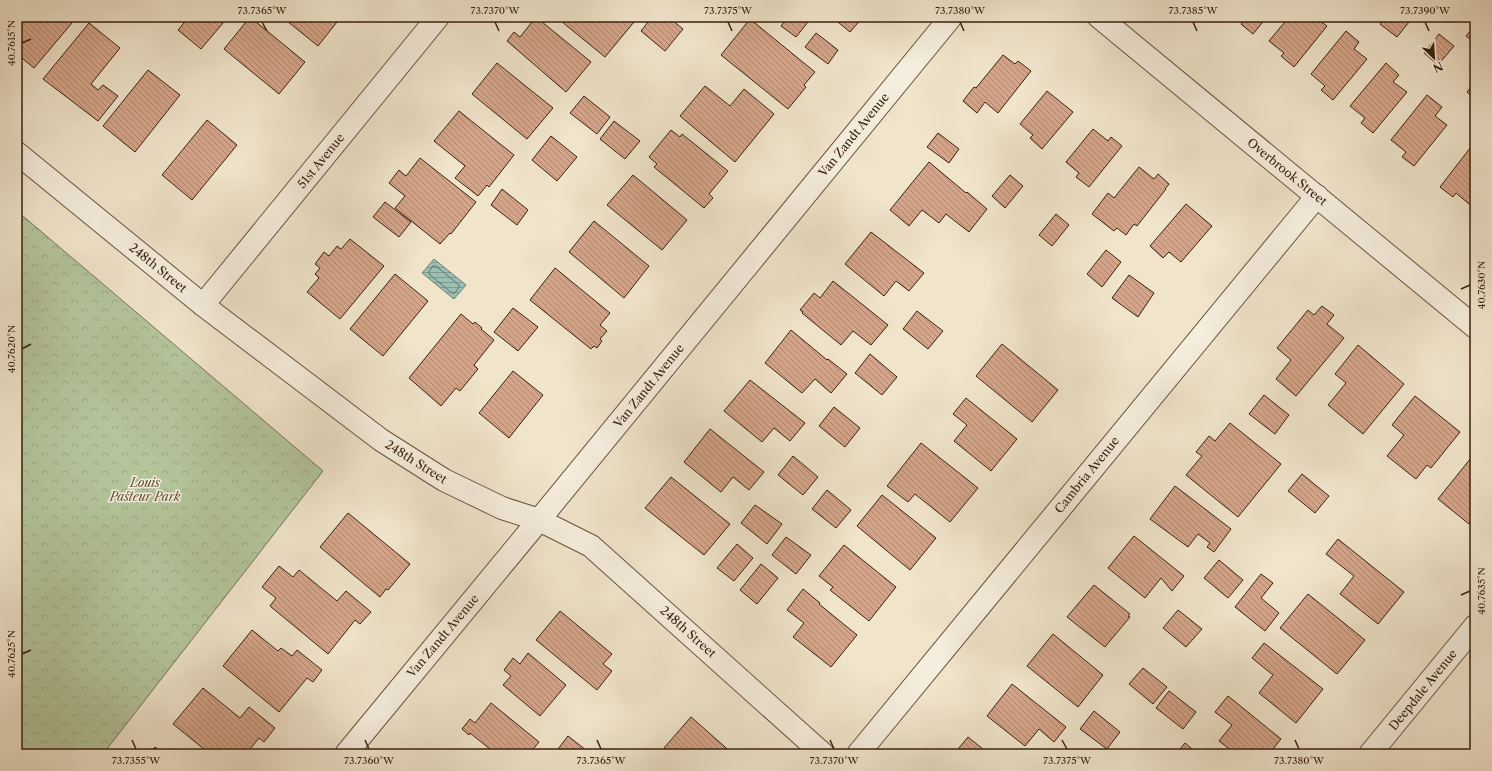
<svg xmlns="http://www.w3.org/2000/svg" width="1492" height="771" font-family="'Libre Caslon Text',serif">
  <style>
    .park { fill: url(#park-crowns); stroke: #777354 }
    .water { fill: url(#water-rules); stroke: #748071 }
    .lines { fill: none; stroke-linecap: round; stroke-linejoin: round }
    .shore { stroke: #6a7060; stroke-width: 1 }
    .building { fill: url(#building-back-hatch); stroke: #3a210d }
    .street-casing { stroke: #68523c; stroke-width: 24 }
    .street { stroke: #f5eddd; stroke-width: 22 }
    .ticks { fill: none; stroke: #3a210d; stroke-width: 1.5 }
    .labels { text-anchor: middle; stroke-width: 3; stroke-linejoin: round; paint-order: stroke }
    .street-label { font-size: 12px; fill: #3a210d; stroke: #f5eddd }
    .park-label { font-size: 12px; font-style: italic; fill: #5f5238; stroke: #f5eddd }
    .neatline { fill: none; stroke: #3a210d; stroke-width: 1.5 }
    .ticks-label { font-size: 10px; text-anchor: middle; fill: #3a210d }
  </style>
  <defs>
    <pattern id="park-crowns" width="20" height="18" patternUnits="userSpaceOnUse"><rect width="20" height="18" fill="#b4c59b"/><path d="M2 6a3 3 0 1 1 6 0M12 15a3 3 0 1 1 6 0" fill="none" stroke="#9ca984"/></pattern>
    <pattern id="water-rules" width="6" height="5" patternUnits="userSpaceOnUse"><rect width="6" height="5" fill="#9abfb4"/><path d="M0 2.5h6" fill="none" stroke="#7f9b91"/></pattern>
    <pattern id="building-back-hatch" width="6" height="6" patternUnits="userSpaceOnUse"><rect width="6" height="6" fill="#d6a589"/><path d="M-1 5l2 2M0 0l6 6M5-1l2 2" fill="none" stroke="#af866e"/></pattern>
  </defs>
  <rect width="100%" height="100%" fill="#f0e4cb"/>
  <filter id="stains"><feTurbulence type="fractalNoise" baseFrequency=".005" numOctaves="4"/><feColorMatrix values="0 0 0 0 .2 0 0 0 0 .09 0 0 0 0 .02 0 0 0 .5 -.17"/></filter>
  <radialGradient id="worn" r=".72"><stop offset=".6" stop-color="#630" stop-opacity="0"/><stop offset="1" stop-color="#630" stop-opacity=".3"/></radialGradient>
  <polygon class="park" points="17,211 323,471 103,754 17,754"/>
  <polygon class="water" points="434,259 466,285 454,299 422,273"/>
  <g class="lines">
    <polygon class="shore" points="433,266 436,266 459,285 459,287 455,293 452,293 429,274 429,272"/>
  </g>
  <g class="building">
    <polygon points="24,17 77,17 34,68 17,54 17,26"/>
    <polygon points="189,17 216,17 223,23 201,49 178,30"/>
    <polygon points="250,17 305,62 279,94 224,49"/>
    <polygon points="282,17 341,17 318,46"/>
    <polygon points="536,17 591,62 566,92 507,41 514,32 520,37"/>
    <polygon points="556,17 628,17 634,22 605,57"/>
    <polygon points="652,17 668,17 683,29 665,51 641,31"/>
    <polygon points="788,17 812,17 796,37 781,26"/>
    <polygon points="832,17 863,17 850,32"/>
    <polygon points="1242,17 1267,17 1253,34 1241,24 1245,19"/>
    <polygon points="1289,17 1319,17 1317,19 1327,26 1294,67 1281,56 1284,53 1269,41"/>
    <polygon points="1386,17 1413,17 1397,37 1380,24"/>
    <polygon points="750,19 815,72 804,85 806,87 788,109 721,55"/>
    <polygon points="89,23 120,48 91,84 98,90 103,85 118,96 98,121 43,79"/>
    <polygon points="1475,25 1475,43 1466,36"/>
    <polygon points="1346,31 1359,42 1354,49 1367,59 1333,100 1321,90 1325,86 1311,74"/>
    <polygon points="816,33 838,50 828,64 805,47"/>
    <polygon points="1439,34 1454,46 1438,65 1424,53"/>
    <polygon points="1003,55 1015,64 1018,61 1031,71 998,113 985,102 977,113 963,101 974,87 976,88"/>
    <polygon points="497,63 553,108 527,139 472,94"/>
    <polygon points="1386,63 1399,75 1393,82 1407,92 1373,133 1361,123 1365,118 1350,106"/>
    <polygon points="148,70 180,95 135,152 103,126"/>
    <polygon points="1475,82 1475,98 1467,92"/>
    <polygon points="705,86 730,106 744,89 774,114 735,162 680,116"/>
    <polygon points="1047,91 1073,112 1042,149 1030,138 1033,135 1020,124"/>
    <polygon points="1427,95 1442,107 1435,116 1447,125 1414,166 1402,157 1406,152 1391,140"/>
    <polygon points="584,96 610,117 597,134 570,113"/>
    <polygon points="459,111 514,155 489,187 487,185 478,196 455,178 465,166 434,141"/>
    <polygon points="207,120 237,145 192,200 162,175"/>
    <polygon points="614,121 640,141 625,159 600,139"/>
    <polygon points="1093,129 1108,141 1111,137 1122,146 1089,187 1076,177 1079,173 1066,162"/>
    <polygon points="671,130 680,137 682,134 728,171 709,194 713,198 704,208 654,167 657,164 649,157"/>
    <polygon points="938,133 959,149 949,163 927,147"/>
    <polygon points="551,136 577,157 557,181 532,160"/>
    <polygon points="1474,143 1475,144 1475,209 1456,193 1453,197 1440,187"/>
    <polygon points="420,158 476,202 451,234 450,233 440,244 395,208 405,196 389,183 399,170 406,176"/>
    <polygon points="929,162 966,193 967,192 987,209 969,232 946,214 939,223 922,210 909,226 890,210"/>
    <polygon points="1139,167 1154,179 1158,174 1169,184 1165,189 1166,189 1137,226 1134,224 1126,235 1117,228 1114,231 1092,214 1108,193 1114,198"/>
    <polygon points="633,175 687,220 662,250 607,205"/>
    <polygon points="1010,175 1023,186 1005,208 992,196"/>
    <polygon points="502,189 528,210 517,225 491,205"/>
    <polygon points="385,202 411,222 399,237 373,217"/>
    <polygon points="1186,204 1212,226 1181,262 1169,252 1163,258 1150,246"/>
    <polygon points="1056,214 1069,225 1052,246 1039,235"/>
    <polygon points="594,221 649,266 624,298 569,252"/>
    <polygon points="871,232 924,273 909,291 896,281 884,296 845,264"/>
    <polygon points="350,239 384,266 340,319 307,292 319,278 315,274 320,268 315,264 324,252 329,256 337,246 341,249"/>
    <polygon points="1106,250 1121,262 1102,287 1087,274"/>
    <polygon points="555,268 610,313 600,325 607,331 600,339 602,341 597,348 594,346 591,349 530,300"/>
    <polygon points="395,274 428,301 383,356 350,329"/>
    <polygon points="1129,275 1154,293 1138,317 1112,298"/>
    <polygon points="833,281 888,325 871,345 853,331 841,345 802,313 803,312 800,310 814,293 820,298"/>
    <polygon points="1322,306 1334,315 1327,324 1344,338 1296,396 1276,379 1291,360 1277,348 1308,310 1314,315"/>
    <polygon points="513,308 538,327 518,351 494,332"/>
    <polygon points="917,311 943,331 928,349 903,329"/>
    <polygon points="461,314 473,324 475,322 482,328 481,329 494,340 474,365 478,369 460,391 456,388 441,406 409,378"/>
    <polygon points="791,330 827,360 828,359 847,374 831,393 815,379 802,393 765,363"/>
    <polygon points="1002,344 1058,390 1032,422 976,376"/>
    <polygon points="1358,345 1404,384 1363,434 1328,405 1346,383 1335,374"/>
    <polygon points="870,354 897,377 882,395 855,373"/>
    <polygon points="513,371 543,395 509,438 479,413"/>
    <polygon points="750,380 805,423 790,441 774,428 762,442 724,411"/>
    <polygon points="1264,395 1289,415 1275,434 1249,414"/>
    <polygon points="1415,396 1460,432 1431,468 1427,465 1416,479 1387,456 1404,435 1392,425"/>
    <polygon points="966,398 1017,439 991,471 954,441 967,425 953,414"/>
    <polygon points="834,407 860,428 845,447 819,426"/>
    <polygon points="1230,423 1281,464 1238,517 1186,475 1202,456 1196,452 1209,436 1215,441"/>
    <polygon points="710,429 764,472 749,490 733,477 721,492 684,462"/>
    <polygon points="921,443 978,488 950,522 915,494 908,502 887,486"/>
    <polygon points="1475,453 1475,517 1469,524 1438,499"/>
    <polygon points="793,456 818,477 803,495 778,475"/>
    <polygon points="1302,474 1329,496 1315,513 1288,491"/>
    <polygon points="671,477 730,524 704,555 645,508"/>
    <polygon points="1175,486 1231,529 1214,552 1207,547 1210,543 1198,534 1188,547 1150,519"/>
    <polygon points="827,490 851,510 836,528 812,509"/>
    <polygon points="882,495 936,538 910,570 857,526"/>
    <polygon points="755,505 782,524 767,544 741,523"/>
    <polygon points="348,513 410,564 388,590 386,589 380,597 320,547"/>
    <polygon points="1134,536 1184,576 1172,591 1161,578 1145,598 1108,568"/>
    <polygon points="786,537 811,555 796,574 772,555"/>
    <polygon points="1338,539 1404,592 1378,624 1340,594 1354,576 1326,554"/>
    <polygon points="737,544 753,558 734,581 717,568"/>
    <polygon points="844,545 896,587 869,621 830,590 833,587 819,576"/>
    <polygon points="1219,560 1243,580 1228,598 1204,578"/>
    <polygon points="761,564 778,578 757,604 740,590"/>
    <polygon points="279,566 293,577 299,570 337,601 346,591 371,612 360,624 355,620 328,654 270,606 276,598 262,587"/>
    <polygon points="1261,574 1273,583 1261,598 1279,613 1265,631 1235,607"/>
    <polygon points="1094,585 1130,614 1128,616 1130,617 1105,647 1067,617"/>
    <polygon points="803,589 820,603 819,604 857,635 831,667 793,637 804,623 787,610"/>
    <polygon points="1308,594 1365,640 1337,674 1280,628"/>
    <polygon points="1178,610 1202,629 1186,647 1163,628"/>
    <polygon points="560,611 612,654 603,664 612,671 597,690 536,640"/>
    <polygon points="252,630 278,651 281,648 292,656 297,650 322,670 313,682 307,678 279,712 223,666"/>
    <polygon points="1053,634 1103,675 1078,707 1027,666"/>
    <polygon points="1264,643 1323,689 1296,723 1259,693 1273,675 1252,658"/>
    <polygon points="528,653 566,685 540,716 503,685 511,676 504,670 513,658 520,664"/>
    <polygon points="1143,668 1167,687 1153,704 1129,684"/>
    <polygon points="1012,684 1066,727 1054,742 1039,729 1025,746 987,716"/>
    <polygon points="203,688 240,718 249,707 275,728 264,742 259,738 246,754 210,754 173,724"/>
    <polygon points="1169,691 1196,712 1183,729 1156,708"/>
    <polygon points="1228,696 1281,739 1269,754 1236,754 1219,741 1232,725 1215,712"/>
    <polygon points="491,703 539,742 529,754 496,754 470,733 469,735 462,729 470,719 475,723"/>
    <polygon points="1094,711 1120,732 1107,749 1080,729"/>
    <polygon points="691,717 733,754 671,754 664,748"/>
    <polygon points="568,736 591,754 565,754 558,749"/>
    <polygon points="968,737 989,754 954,754"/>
    <polygon points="1185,743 1198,754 1176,754"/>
    <polygon points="155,747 164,754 149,754"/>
  </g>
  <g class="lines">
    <g class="street-casing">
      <g id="street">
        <polyline points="1099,17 1475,327"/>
        <polyline points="17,153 203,305 381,440 444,480 502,508 539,520 591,546 823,754"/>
        <polyline points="203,305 438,17"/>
        <polyline points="346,754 539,520 951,17"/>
        <polyline points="858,754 1317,196"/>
        <polyline points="1370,754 1475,626"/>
      </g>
    </g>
    <use href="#street" class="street"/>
  </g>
  <path class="ticks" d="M262,22l5,9M495,22l4,9M728,22l4,9M960,22l4,9M1193,22l4,9M1425,22l4,9M22,43l9,-4M1461,289l9,-4M22,349l9,-5M1461,595l9,-4M22,654l9,-4M132,740l4,9M365,740l4,9M597,740l4,9M830,740l4,9M1062,740l5,9M1295,740l4,9"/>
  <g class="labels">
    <g class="street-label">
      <text transform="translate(854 135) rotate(-51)" y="4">Van Zandt Avenue</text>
      <text transform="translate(321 161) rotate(-51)" y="4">51st Avenue</text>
      <text transform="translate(1287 172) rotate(39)" y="4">Overbrook Street</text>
      <text transform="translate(158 268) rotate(39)" y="4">248th Street</text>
      <text transform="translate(649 386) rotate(-51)" y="4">Van Zandt Avenue</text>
      <text transform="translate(416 462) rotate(32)" y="4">248th Street</text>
      <text transform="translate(1087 475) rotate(-51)" y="4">Cambria Avenue</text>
      <text transform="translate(688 632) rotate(42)" y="4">248th Street</text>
      <text transform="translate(443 636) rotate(-50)" y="4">Van Zandt Avenue</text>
      <text transform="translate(1423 690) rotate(-51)" y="4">Deepdale Avenue</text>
    </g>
    <g class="park-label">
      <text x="145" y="487">Louis<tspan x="145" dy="14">Pasteur Park</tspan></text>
    </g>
  </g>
  <rect width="1492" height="771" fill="none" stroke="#f0e4cb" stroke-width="44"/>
  <g transform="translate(1434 58) rotate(155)" stroke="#f5eddd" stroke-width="3" paint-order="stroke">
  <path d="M0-3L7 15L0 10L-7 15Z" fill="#3a210d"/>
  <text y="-6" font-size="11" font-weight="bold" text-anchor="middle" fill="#3a210d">N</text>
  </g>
  <rect x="22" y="22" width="1448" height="727" class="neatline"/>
  <g class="ticks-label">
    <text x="262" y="14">73.7365°W</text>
    <text x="495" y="14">73.7370°W</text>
    <text x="728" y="14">73.7375°W</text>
    <text x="960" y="14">73.7380°W</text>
    <text x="1193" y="14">73.7385°W</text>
    <text x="1425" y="14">73.7390°W</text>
    <text transform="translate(11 43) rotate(-90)" y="4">40.7615°N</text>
    <text transform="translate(1481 285) rotate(-90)" y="4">40.7630°N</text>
    <text transform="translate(11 349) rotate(-90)" y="4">40.7620°N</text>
    <text transform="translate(1481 591) rotate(-90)" y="4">40.7635°N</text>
    <text transform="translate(11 654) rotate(-90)" y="4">40.7625°N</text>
    <text x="136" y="764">73.7355°W</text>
    <text x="369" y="764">73.7360°W</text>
    <text x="601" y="764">73.7365°W</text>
    <text x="834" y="764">73.7370°W</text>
    <text x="1067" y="764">73.7375°W</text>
    <text x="1299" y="764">73.7380°W</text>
  </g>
  <rect width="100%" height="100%" filter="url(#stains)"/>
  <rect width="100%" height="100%" fill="url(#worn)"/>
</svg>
